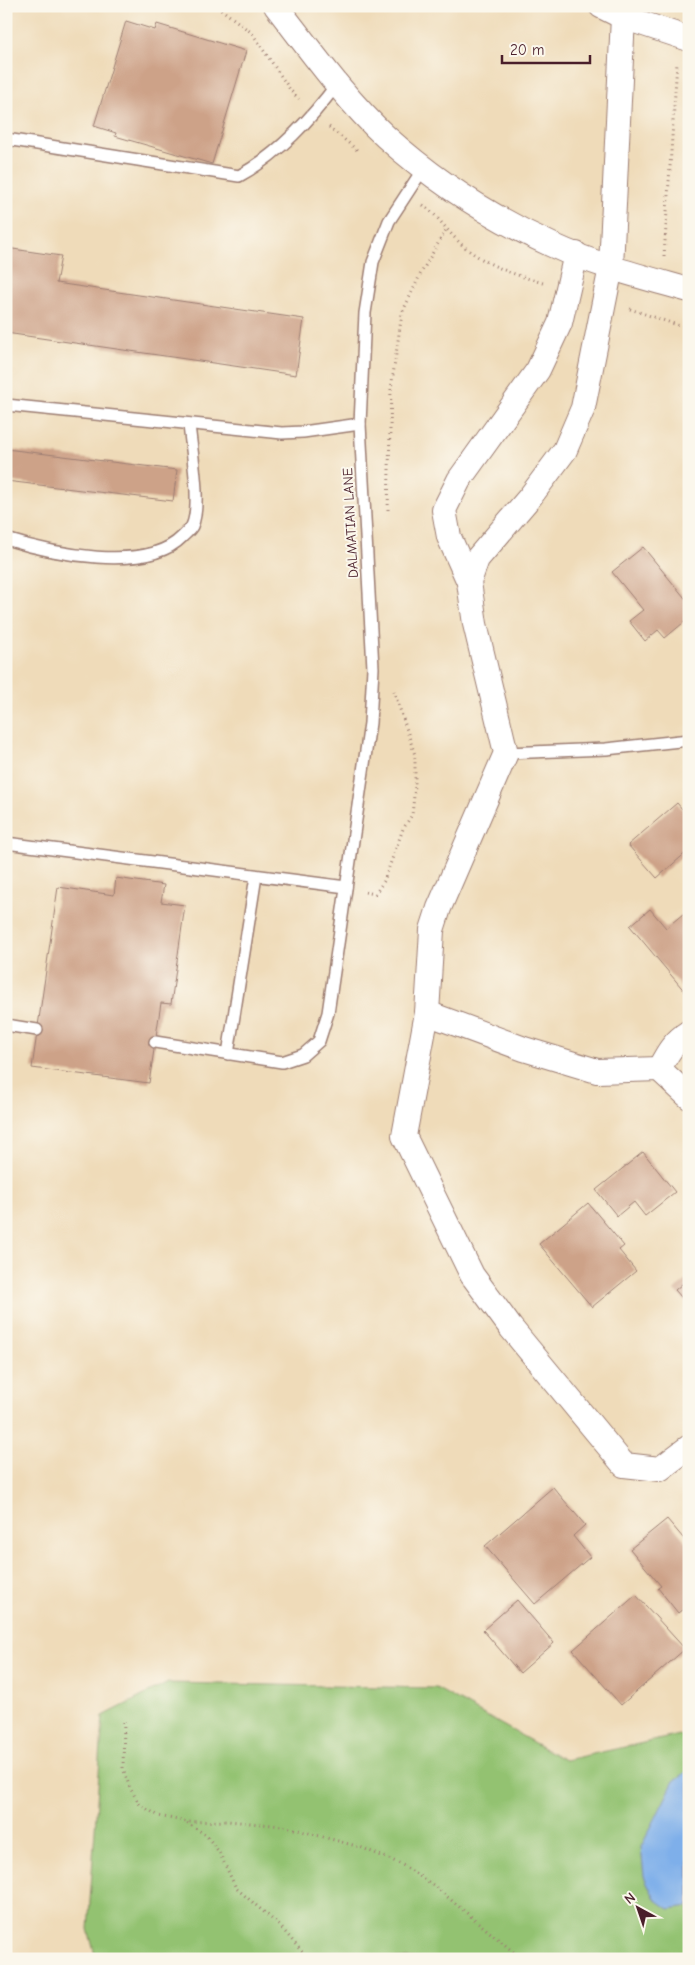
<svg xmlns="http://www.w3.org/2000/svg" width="695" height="1965" font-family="'Comic Neue',sans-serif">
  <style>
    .green { fill: #93c271; stroke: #6e704e }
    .water { fill: #7eafea; stroke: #64678a }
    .building { fill: #cda288 }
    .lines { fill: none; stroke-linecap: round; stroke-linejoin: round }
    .service-casing { stroke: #9c7d72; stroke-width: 14 }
    .minor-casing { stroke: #9c7d72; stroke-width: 26 }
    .path { stroke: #9c7d72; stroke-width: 3; stroke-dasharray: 1 4; stroke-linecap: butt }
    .service { stroke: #fff; stroke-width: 11 }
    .minor { stroke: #fff; stroke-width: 24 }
    .labels { text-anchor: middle; stroke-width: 4; stroke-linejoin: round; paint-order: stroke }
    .street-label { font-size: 14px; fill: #4a1f2b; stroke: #fbf7ec }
  </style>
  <rect width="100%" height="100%" fill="#fbf7ec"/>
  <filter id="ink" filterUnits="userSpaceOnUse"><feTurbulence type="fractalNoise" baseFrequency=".02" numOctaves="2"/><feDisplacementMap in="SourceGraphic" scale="10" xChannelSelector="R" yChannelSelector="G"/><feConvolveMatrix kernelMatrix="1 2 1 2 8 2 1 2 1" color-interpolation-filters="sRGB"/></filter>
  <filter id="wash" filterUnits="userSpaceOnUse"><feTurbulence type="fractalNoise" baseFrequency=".0096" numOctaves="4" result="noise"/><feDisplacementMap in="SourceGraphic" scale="20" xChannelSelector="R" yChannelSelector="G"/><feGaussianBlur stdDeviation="1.12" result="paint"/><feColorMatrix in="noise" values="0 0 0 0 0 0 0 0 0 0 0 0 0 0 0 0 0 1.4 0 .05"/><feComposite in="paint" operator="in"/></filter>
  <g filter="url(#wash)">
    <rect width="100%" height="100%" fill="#efdbb9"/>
    <polygon class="green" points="168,1683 436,1688 565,1760 689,1733 689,1959 96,1959 88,1929 103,1716"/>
    <polygon class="water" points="689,1770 689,1906 669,1909 655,1899 644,1876 641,1847 674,1781"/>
    <g id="blocks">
      <g class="building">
        <polygon points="126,21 155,30 157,24 246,51 212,164 115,136 116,133 94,126"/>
        <polygon points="6,248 61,256 56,283 304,319 296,375 6,333"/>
        <polygon points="6,449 177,470 173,501 6,481"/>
        <polygon points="643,547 689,603 689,618 665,638 658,630 645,641 629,621 643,610 612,572"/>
        <polygon points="677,803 689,817 689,850 657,878 628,845"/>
        <polygon points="116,878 164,885 161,902 185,905 171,1004 161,1003 149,1083 32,1068 58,887 114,895"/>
        <polygon points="650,909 666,928 689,909 689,990 686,993 630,926"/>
        <polygon points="643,1152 675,1192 645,1216 634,1202 617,1216 596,1190"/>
        <polygon points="588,1203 624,1246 619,1250 636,1271 592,1307 539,1244"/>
        <polygon points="689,1278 689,1306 675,1290"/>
        <polygon points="553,1487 585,1525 573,1536 590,1557 535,1604 485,1546"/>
        <polygon points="667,1519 689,1545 689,1604 678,1613 658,1588 661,1586 630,1549"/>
        <polygon points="636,1595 685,1649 621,1705 573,1650"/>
        <polygon points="517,1600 554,1643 520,1673 483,1630"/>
      </g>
    </g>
  </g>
  <g filter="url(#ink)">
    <use href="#blocks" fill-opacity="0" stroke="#9c7d72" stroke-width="1"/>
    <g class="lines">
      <g class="service-casing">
        <g id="service">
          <path d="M6,139l233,37c40,-22 71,-56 98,-92"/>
          <polyline points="6,405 282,433 303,432 360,424"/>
          <path d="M6,539c44,14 140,35 176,-2 3,-3 8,-7 10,-11 10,-22 -1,-77 -3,-102"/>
          <polyline points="506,753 606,749 689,740"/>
          <polyline points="6,843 346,887"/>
          <polyline points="6,1025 37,1030"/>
          <polyline points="155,1042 282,1062 303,1055 319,1041 328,1013 370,723 373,668 360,424 365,313 373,262 389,221 423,169"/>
          <polyline points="228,1054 256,876"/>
        </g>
      </g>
      <g class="minor-casing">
        <g id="minor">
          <path d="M276,6c35,45 69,93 110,131 49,44 106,81 166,108 43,20 91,32 137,45"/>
          <polyline points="601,6 623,17 689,39"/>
          <polyline points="623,17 611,267 583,408 565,450 530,497 477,559 469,582 475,624 506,753 439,908 432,930 427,1013 404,1136 472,1275 511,1328 624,1465 660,1469 689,1447"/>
          <polyline points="469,582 449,537 444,510 459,480 538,370 560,323 576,254"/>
          <polyline points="427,1013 524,1049 597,1071 659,1069"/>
          <path d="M659,1069c8,-15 14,-27 30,-37"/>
          <polyline points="659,1069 689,1097"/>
        </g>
      </g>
      <g class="path">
        <polyline points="217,6 252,33 291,91 299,99"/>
        <polyline points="329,127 357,150"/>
        <path d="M423,205c15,11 21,22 33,34 23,24 56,35 87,44"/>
        <polyline points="664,256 677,63"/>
        <polyline points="630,309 689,329"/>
        <polyline points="388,510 391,389 402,313 421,273 447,228"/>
        <polyline points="365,892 375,894 384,881 403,829 412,815 415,786 415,755 394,691"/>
        <polyline points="124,1722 123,1768 130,1788 140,1805 159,1816 187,1822 228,1821 283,1826 360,1847 401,1864 433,1885 522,1959"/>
        <polyline points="187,1823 206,1835 219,1852 236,1888 280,1926 308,1959"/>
      </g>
      <use href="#service" class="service"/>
      <use href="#minor" class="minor"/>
    </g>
  </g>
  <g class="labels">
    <g class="street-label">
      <text transform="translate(350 523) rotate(-93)" y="5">DALMATIAN LANE</text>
    </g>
  </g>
  <rect width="695" height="1965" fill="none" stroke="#fbf7ec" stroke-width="25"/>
  <g transform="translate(638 1908) rotate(320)" stroke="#fbf7ec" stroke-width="4" paint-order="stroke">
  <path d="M0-4L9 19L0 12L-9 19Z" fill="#4a1f2b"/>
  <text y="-8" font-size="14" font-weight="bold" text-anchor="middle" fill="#4a1f2b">N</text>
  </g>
  <path d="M502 55v8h88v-8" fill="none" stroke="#4a1f2b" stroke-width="2.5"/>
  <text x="510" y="55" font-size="15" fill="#4a1f2b" stroke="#fbf7ec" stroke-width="4" paint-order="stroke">20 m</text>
</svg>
